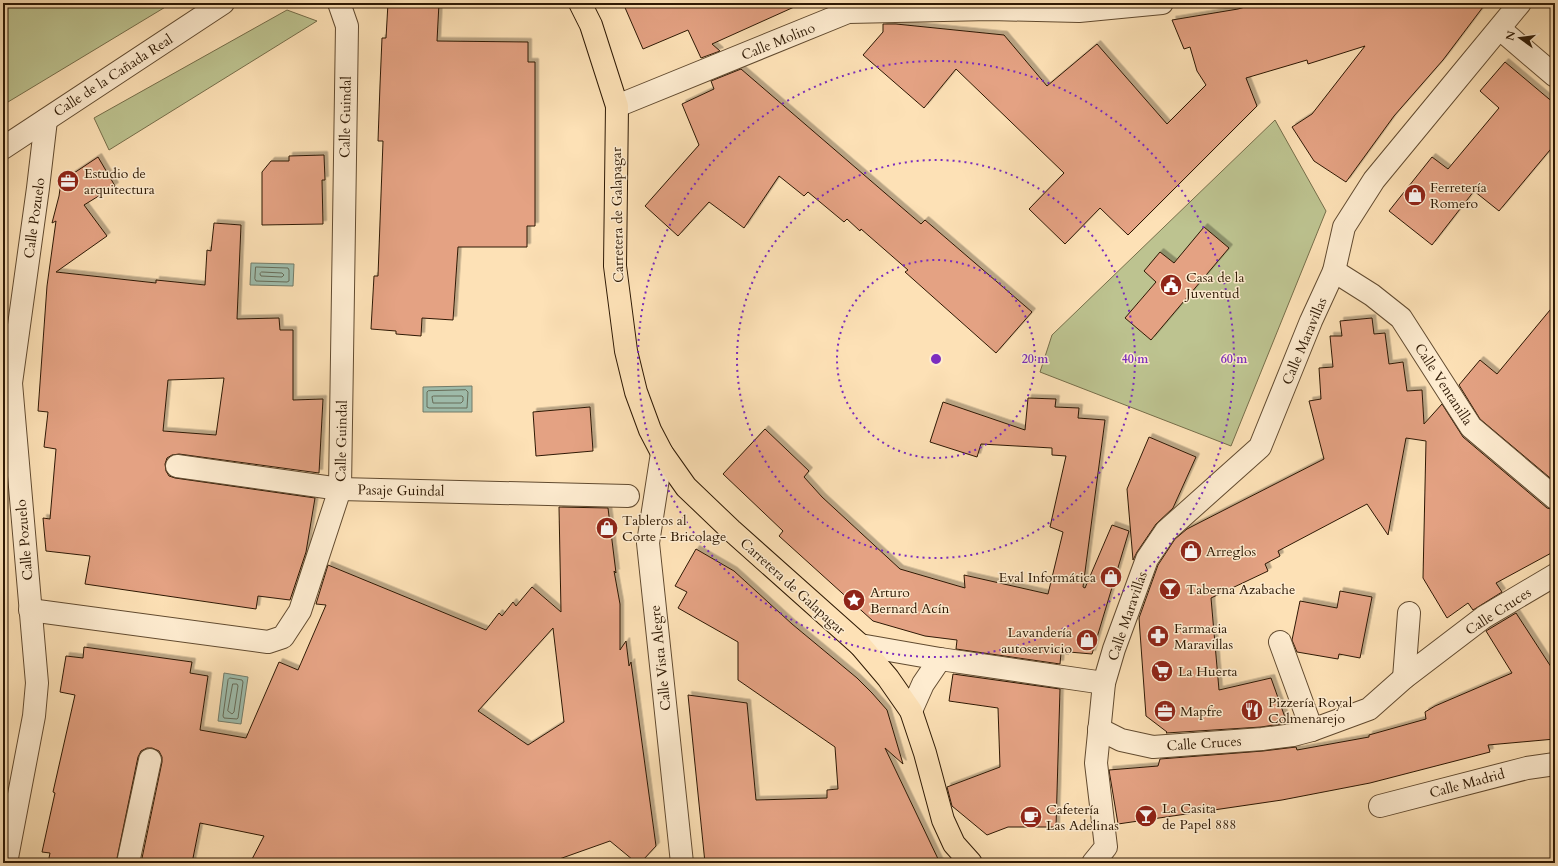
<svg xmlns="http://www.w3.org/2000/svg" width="1558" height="866" font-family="Cardo,serif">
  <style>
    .green { fill: #bdc390; stroke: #766e4a }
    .water { fill: #9fbeae; stroke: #727c6a }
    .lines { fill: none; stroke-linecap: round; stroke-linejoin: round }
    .shore { stroke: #666c59; stroke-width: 1 }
    .building { fill: #e4a283; stroke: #2e1904; fill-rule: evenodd; filter: url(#shadow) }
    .pedestrian-casing { stroke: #624b30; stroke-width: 24 }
    .minor-casing { stroke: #624b30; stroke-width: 24 }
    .primary-casing { stroke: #2e1904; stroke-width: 24 }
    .pedestrian { stroke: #feecd0; stroke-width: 22 }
    .minor { stroke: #feecd0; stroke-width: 22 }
    .primary { stroke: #fde1b6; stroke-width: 22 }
    .ring { fill: none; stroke: #7b2cbf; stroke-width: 2; stroke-dasharray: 2 4 }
    .labels { text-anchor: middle; stroke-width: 3; stroke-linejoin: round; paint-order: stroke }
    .street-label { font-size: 14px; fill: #2e1904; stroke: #feecd0 }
    .poi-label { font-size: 14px; fill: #2e1904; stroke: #feecd0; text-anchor: start }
    .centre { fill: #7b2cbf; stroke: #feecd0; stroke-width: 2 }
    .ring-label { font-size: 12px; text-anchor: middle; font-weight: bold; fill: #7b2cbf; stroke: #feecd0; stroke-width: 3; stroke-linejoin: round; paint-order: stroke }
  </style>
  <defs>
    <filter id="shadow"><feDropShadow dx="3.5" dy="-3.5" stdDeviation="0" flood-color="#0004"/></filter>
  </defs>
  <rect width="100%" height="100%" fill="#fde1b6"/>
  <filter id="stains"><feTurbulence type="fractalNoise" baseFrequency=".005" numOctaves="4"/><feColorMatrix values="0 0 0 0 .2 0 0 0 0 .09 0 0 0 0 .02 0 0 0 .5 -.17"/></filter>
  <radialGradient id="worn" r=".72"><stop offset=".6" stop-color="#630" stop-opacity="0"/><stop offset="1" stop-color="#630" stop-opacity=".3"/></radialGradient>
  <g class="green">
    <polygon points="3,3 172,3 3,105"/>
    <polygon points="287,10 317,21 109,150 94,118"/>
    <polygon points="1275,120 1326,211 1231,446 1040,372 1052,335"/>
  </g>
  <g class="water">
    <polygon points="251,263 294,264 293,286 250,285"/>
    <polygon points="472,386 472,412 423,412 423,387"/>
    <polygon points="224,673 248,677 241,724 218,721"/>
  </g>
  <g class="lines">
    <g class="shore">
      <polygon points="256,267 288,268 289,270 289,281 287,282 256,281 255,279"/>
      <polygon points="262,272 282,273 284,275 282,277 261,276 260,274"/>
      <polygon points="466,390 468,392 467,408 429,408 427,407 427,392 428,391"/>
      <polygon points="434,396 462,396 463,397 463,401 461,403 433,403 432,397"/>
      <polygon points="230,678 242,680 243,682 238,718 237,719 224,718 223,716 228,680"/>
      <polygon points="233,684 237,684 238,686 234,712 232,714 228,711"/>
    </g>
  </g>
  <g class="building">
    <polygon points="388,3 439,3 437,41 528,42 528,62 535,62 535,226 527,226 527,247 458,247 453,320 422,318 421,336 396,334 396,331 371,329 374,276 378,276 383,141 378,141 380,85 382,38 386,38"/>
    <polygon points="623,3 803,3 712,44 720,51 701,58 688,30 643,49"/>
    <polygon points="1259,3 1486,3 1443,60 1394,116 1346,182 1314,161 1292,127 1312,114 1365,46 1308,64 1307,60 1246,78 1257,106 1128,235 1100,208 1065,244 1029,209 1064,173 956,69 924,108 863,55 883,32 883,24 896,24 1004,35 1047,86 1097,44 1167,124 1206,85 1197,71 1190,47 1184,49 1172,20 1238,9"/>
    <polygon points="1505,62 1555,104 1555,144 1499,211 1474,191 1432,245 1389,211 1432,157 1448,169 1499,108 1480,91"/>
    <polygon points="741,69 921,224 925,220 1032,312 996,353 905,272 908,270 861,229 860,231 847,219 844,222 808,192 804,196 779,176 744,228 709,202 678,236 645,206 699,145 682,104 714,89 711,81"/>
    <polygon points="324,155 325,180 322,180 323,224 262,225 262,172 271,161 289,161 289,156"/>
    <path d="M98,157l17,29 -31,19 23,31 -51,36 100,11v-3l49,5 2,-35 4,1 3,-28 27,2 -4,94 42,-1 1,12h13v70l30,-1 -4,74 -140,-19 -7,1 -5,3 -2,6 1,7 3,5 6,2 140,20 -9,54 -16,48 -32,-4 -2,13 -171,-25 5,-28 -44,-5 -3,-33 7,1 6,-70 -12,-2 4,-35 -10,-1 9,-125 9,-65 -4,2 7,-27 3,-21 3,4zM224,378l-8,57 -53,-4 5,-51z"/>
    <polygon points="1204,227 1229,248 1151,340 1125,318 1156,282 1144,271 1160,252 1174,263"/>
    <polygon points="1555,304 1555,482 1480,419 1459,385 1480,360 1497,374"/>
    <polygon points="1372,318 1374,334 1385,333 1389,364 1403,362 1407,391 1422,390 1424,424 1442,404 1463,437 1547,508 1555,510 1555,551 1496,583 1502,592 1473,610 1468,603 1447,618 1423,578 1426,441 1406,438 1388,535 1367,504 1278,551 1280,556 1265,564 1268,571 1211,598 1219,690 1271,678 1287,723 1261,727 1166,733 1167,732 1146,716 1139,618 1158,565 1175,539 1187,529 1324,459 1309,401 1321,399 1319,368 1333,367 1330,336 1342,336 1340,321"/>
    <polygon points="1028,398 1056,399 1055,407 1079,408 1078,418 1105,420 1083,587 1085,588 1112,525 1129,531 1092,654 1069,652 1069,654 1061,653 1060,664 956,649 957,640 925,636 873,621 779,536 783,531 723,474 765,429 809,471 804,477 822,497 900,569 965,588 964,575 1048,594 1063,532 1050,527 1066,456 1052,455 1052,448 981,444 977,457 930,442 943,402 1025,430"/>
    <polygon points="590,407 593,451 536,456 533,412"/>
    <polygon points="1149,437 1196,457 1173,508 1156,524 1137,552 1133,560 1127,489"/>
    <path d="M559,507l49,1 8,65 -2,-2 6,33v46l6,-9 3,25 2,-4 25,184 -13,14h-10l-23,-19 -62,22h-298l14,-27 -64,-13 -8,40h-51l21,-101v-5l-3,-6 -7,-3h-5l-6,3 -3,6 -22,106h-68l2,-10 -8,-1 13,-59 -2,-1 22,-97 -15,-3 6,-36 17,2 1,-11 108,15 -2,11 18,3 -8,54 46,8 33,-76 19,8 28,-65 -10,-1 12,-39 158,65 13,-17 3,3 11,-14 3,4 16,-19 29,25zM553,628l11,94 -36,23 -50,-34z"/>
    <polygon points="696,549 734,571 792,624 857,678 872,693 887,710 903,764 885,748 940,863 705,863 688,695 747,703 756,800 827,798 827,790 838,789 835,747 738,680 738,642 678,608 687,592 675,586"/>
    <polygon points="1340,591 1372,597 1360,658 1339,654 1338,659 1297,652 1292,640 1300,601 1337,608"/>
    <polygon points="1516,613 1555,673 1555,739 1488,745 1490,752 1370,783 1282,800 1118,824 1109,770 1158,766 1160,759 1263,751 1296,747 1297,750 1369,737 1369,735 1426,719 1425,712 1435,706 1512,673 1486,631"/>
    <polygon points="953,674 1060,689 1056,827 1008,827 987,835 952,806 947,787 1000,767 998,708 949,701"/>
  </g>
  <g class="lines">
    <g class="pedestrian-casing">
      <g id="pedestrian">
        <polyline points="340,489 628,496"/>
        <polyline points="1380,806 1527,768 1555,764"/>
      </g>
    </g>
    <g class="minor-casing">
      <g id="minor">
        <polyline points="1500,29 1555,76"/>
        <polyline points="617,106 848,12 990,9 1079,11 1162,3"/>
        <polyline points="3,148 223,3"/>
        <polyline points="1334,271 1372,295 1401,318 1471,427 1555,498"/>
        <polyline points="662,453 648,543 682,863"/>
        <polyline points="177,466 340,489"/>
        <polyline points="30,610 268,642 283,637 300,611 340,489 347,26 339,3"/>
        <polyline points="1280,642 1312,730"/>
        <polyline points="860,645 940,659 1104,683"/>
        <polyline points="1404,678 1409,613"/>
        <polyline points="911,711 923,684 940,659"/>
        <polyline points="1099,729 1121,740 1153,747 1262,739 1293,735 1312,730 1369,709 1404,678 1484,617 1555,575"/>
        <polyline points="6,863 34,716 37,683 11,383 38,188 46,120"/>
        <polyline points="128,863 150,760"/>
        <polyline points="1093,863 1106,847 1096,763 1104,683 1114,649 1147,559 1166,531 1260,447 1311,321 1334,271 1344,227 1374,180 1520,3"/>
      </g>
    </g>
    <g class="primary-casing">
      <polyline id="primary" points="580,3 591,25 617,106 615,266 626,351 636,392 650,430 662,453 686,487 731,530 860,645 888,678 911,711 925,753 943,820 954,844 971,863"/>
    </g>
    <use href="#pedestrian" class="pedestrian"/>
    <use href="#minor" class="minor"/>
    <use href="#primary" class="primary"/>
  </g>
  <g class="ring">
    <circle cx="936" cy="359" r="99"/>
    <circle cx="936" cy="359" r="199"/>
    <circle cx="936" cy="359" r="298"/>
  </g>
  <defs>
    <g id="office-disc" transform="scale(1.15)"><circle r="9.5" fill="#8f2418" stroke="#feecd0"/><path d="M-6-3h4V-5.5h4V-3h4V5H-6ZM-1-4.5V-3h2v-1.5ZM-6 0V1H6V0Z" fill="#fff"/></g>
    <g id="shop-disc" transform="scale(1.15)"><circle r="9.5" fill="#8f2418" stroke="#feecd0"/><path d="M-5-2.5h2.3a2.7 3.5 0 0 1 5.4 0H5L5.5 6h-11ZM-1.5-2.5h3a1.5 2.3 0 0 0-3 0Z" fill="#fff"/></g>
    <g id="civic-disc" transform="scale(1.15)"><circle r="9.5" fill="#8f2418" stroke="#feecd0"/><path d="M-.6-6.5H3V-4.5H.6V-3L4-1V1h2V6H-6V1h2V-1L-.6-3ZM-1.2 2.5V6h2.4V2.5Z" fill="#fff"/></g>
    <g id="bar-disc" transform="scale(1.15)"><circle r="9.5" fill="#8f2418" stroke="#feecd0"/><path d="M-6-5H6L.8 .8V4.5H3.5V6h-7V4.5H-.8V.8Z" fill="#fff"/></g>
    <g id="sight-disc" transform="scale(1.15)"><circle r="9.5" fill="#8f2418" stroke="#feecd0"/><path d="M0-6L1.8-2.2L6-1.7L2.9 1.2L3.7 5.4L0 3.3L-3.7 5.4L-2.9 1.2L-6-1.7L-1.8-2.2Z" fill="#fff"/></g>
    <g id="pharmacy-disc" transform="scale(1.15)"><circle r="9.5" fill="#8f2418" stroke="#feecd0"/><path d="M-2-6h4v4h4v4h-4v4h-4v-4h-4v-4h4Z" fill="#fff"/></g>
    <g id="supermarket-disc" transform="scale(1.15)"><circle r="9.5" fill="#8f2418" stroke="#feecd0"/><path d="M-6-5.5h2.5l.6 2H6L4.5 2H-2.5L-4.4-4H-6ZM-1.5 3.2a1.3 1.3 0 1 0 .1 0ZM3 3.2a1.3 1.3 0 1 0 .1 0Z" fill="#fff"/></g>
    <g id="restaurant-disc" transform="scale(1.15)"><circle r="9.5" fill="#8f2418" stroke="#feecd0"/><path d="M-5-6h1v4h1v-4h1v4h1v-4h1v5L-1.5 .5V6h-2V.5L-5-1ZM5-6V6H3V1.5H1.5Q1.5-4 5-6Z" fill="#fff"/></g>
    <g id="cafe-disc" transform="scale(1.15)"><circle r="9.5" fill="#8f2418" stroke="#feecd0"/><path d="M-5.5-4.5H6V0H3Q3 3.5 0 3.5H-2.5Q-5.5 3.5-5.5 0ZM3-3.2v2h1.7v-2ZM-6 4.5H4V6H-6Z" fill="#fff"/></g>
  </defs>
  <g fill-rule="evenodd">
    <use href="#office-disc" x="68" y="181"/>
    <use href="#shop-disc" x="1415" y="195"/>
    <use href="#civic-disc" x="1171" y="285"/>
    <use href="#shop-disc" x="607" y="528"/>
    <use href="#shop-disc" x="1191" y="551"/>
    <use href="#shop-disc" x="1111" y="577"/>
    <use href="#bar-disc" x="1170" y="589"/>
    <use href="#sight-disc" x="854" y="600"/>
    <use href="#pharmacy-disc" x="1158" y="636"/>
    <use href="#shop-disc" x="1087" y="640"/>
    <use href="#supermarket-disc" x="1162" y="671"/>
    <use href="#restaurant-disc" x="1252" y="710"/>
    <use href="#office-disc" x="1165" y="711"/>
    <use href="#bar-disc" x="1146" y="816"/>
    <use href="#cafe-disc" x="1031" y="817"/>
  </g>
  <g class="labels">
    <g class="street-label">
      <text transform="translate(778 41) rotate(-22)" y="5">Calle Molino</text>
      <text transform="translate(113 75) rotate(-33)" y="5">Calle de la Cañada Real</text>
      <text transform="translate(345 117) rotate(-89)" y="5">Calle Guindal</text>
      <text transform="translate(617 215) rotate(-91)" y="5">Carretera de Galapagar</text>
      <text transform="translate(34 218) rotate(-82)" y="5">Calle Pozuelo</text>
      <text transform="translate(1304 341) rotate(-67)" y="5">Calle Maravillas</text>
      <text transform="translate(1444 384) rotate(57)" y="5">Calle Ventanilla</text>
      <text transform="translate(341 441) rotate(-89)" y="5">Calle Guindal</text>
      <text transform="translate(401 490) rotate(1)" y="5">Pasaje Guindal</text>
      <text transform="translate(24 540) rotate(-95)" y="5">Calle Pozuelo</text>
      <text transform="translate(793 586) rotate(42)" y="5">Carretera de Galapagar</text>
      <text transform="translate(1498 611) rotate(-33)" y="5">Calle Cruces</text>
      <text transform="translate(1127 616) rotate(-71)" y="5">Calle Maravillas</text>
      <text transform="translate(660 658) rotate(-96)" y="5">Calle Vista Alegre</text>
      <text transform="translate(1204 743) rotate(-4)" y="5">Calle Cruces</text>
      <text transform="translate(1467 783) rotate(-15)" y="5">Calle Madrid</text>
    </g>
    <g class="poi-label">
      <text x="84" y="178">Estudio de<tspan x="84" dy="16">arquitectura</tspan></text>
      <text x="1430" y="192">Ferretería<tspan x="1430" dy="16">Romero</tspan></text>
      <text x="1186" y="282">Casa de la<tspan x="1186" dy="16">Juventud</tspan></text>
      <text x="622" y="525">Tableros al<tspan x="622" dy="16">Corte - Bricolage</tspan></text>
      <text x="1206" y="556">Arreglos</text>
      <text x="1096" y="582" text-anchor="end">Eval Informática</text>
      <text x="1186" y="594">Taberna Azabache</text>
      <text x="870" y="597">Arturo<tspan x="870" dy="16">Bernard Acín</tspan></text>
      <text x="1174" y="633">Farmacia<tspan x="1174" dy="16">Maravillas</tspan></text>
      <text x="1072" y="637" text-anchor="end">Lavandería<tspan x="1072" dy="16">autoservicio</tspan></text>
      <text x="1178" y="676">La Huerta</text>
      <text x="1268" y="707">Pizzería Royal<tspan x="1268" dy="16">Colmenarejo</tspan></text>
      <text x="1180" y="716">Mapfre</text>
      <text x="1162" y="813">La Casita<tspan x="1162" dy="16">de Papel 888</tspan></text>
      <text x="1046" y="814">Cafetería<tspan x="1046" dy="16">Las Adelinas</tspan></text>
    </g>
  </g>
  <circle cx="936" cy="359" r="6" class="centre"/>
  <g class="ring-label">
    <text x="1035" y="363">20 m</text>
    <text x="1135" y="363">40 m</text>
    <text x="1234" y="363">60 m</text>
  </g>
  <rect width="1558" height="866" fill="none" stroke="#fde1b6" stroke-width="16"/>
  <rect x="4" y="4" width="1550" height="858" fill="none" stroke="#2e1904" stroke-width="2"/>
  <rect x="8" y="8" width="1542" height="850" fill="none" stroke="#2e1904"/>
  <g transform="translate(1520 38) rotate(284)" stroke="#feecd0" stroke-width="3" paint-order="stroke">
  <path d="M0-3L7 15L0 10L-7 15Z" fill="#2e1904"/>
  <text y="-6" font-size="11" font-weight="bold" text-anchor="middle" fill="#2e1904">N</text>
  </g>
  <rect width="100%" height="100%" filter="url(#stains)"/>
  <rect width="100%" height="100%" fill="url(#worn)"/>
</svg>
